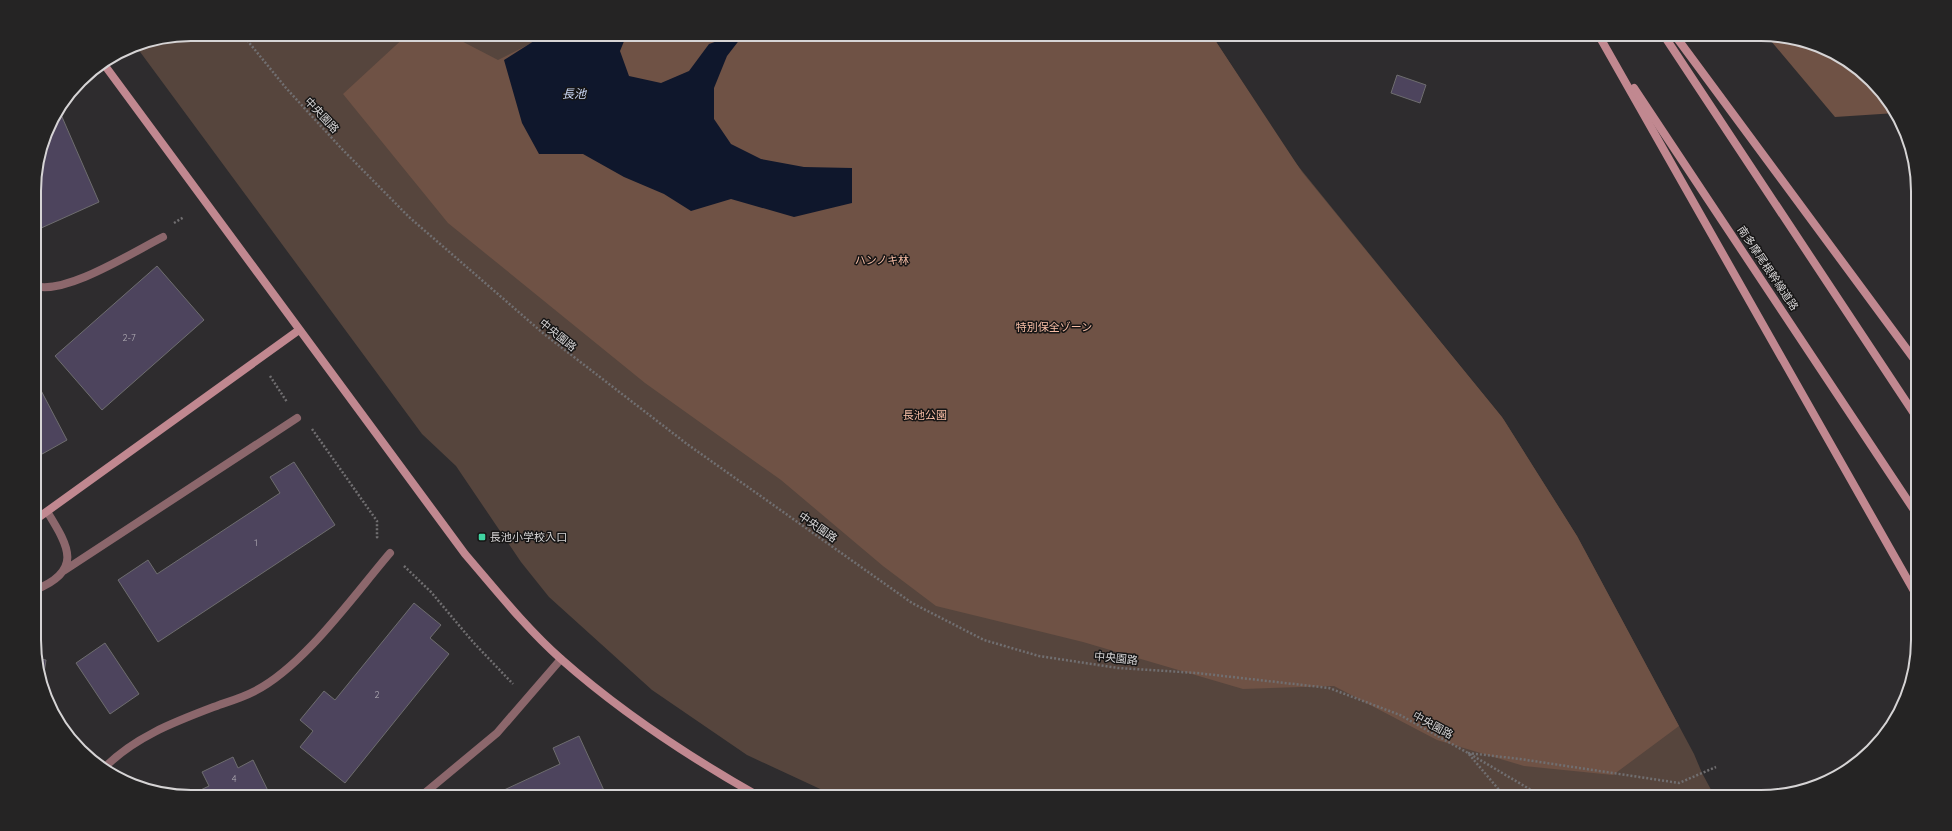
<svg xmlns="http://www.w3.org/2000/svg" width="1952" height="831" font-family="Quicksand,'Noto Sans JP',sans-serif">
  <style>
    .green { fill: #56453d }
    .forest { fill: #6f5245 }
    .water { fill: #0f172c }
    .building { fill: #4d445d; stroke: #6e6d6f }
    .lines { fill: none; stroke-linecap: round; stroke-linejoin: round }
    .path { stroke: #716f71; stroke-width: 2.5; stroke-dasharray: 2 2; stroke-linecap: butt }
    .lane { stroke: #8c676c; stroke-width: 8 }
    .secondary { stroke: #c18890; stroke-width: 8 }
    .poi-dot { fill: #40d4a1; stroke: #161515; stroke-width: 1.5 }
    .labels { text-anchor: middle; stroke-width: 3; stroke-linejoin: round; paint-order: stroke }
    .number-label { font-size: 9px; fill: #b4b0b7 }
    .street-label { font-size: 11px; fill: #d6d4d5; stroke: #161515 }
    .park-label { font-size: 11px; fill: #f8bea6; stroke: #161515 }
    .poi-label { font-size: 11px; fill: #d6d4d5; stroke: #161515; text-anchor: start }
    .water-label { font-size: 12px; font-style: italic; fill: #cbd8f6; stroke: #161515 }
    .rim { fill: none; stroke: #d6d4d5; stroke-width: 2 }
  </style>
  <rect width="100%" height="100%" fill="#2e2c2e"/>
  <polygon class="green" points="191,34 1211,34 1290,156 1504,420 1577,536 1694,754 1702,773 1715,797 842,797 831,794 747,755 652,690 549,597 521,562 456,466 422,434 135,45"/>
  <g class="forest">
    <polygon points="408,34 448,34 498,60 549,34 1211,34 1302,172 1502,417 1577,536 1679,726 1613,775 1524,766 1437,740 1334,686 1243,689 1083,642 936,606 883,566 781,480 645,383 448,223 343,94"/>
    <path d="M1766,35c18,3 38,5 55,11 31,11 59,40 75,67l-61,4z"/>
  </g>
  <polygon class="water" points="545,34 627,34 620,51 629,76 661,83 689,71 709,44 737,34 744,34 727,56 714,88 714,119 731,144 761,159 804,167 852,168 852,203 794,217 731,199 691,211 664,194 624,177 583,154 539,154 522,123 504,60"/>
  <g class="building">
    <polygon points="1397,75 1426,85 1420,103 1391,93"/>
    <polygon points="59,110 99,202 39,229 34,218 34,180 50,122"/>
    <polygon points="157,266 204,320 102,410 55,356"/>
    <polygon points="35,379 67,440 35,458"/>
    <polygon points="294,462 335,525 158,642 118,580 148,560 157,574 280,493 270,477"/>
    <polygon points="414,603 441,625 430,638 449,654 345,783 300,747 313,731 300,720 324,691 335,700"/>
    <polygon points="105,643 139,694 110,714 76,663"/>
    <polygon points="35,658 46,660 42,686 35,661"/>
    <polygon points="579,736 607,797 489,797 560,764 553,748"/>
    <polygon points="233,757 238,768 253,760 271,797 188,796 209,786 202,772"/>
  </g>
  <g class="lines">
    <g class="path">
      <polyline points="242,34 286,88 341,148 409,217 544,334 687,444 912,603 984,640 1039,656 1118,668 1197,673 1329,688 1400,715 1468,753 1505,797"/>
      <polyline points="174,223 184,217"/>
      <polyline points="270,376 287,402"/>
      <polyline points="312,429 377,521 377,537 379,539"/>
      <polyline points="404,566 431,592 473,642 513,684"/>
      <polyline points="1468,753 1520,759 1679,783 1716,767"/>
      <polyline points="1470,754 1543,797"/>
    </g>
    <g class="lane">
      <path d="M35,286c31,9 98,-34 128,-49"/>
      <polyline points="65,570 297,418"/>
      <path d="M35,590c48,-19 34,-43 13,-77"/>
      <path d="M103,769c32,-33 74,-48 116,-64 12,-4 25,-8 36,-14 49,-25 99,-96 135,-138"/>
      <polyline points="420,797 497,733 561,659"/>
    </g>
    <g class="secondary">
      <polyline points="1598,34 1918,598"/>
      <polyline points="1663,34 1917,418"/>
      <polyline points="1674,34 1917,363"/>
      <path d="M103,63l362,491c31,36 61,74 96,105 61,54 128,98 199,138"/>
      <polyline points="1634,88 1918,516"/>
      <polyline points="35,520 299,330"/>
    </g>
  </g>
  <rect class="poi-dot" x="478" y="533" width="8" height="8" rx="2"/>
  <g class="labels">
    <g class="number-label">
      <text x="129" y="341">2-7</text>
      <text x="256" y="546">1</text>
      <text x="377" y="698">2</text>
      <text x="234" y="782">4</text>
    </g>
    <g class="street-label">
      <text transform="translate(322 115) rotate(47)" y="4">中央園路</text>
      <text transform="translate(1768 268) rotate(56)" y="4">南多摩尾根幹線道路</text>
      <text transform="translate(558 335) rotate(39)" y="4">中央園路</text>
      <text transform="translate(818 527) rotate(35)" y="4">中央園路</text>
      <text transform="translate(1116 658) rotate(6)" y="4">中央園路</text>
      <text transform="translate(1433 725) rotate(29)" y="4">中央園路</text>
    </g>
    <g class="park-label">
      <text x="882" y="264">ハンノキ林</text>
      <text x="1054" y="331">特別保全ゾーン</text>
      <text x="925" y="419">長池公園</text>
    </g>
    <g class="poi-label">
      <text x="490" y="541">長池小学校入口</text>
    </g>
    <g class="water-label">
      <text x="574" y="98">長池</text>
    </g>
  </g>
  <path d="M0 0H1952V831H0ZM191 41H1761A150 150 0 0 1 1911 191V640A150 150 0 0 1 1761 790H191A150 150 0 0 1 41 640V191A150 150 0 0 1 191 41Z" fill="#252424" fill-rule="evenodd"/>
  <path class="rim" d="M191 41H1761A150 150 0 0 1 1911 191V640A150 150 0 0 1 1761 790H191A150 150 0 0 1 41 640V191A150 150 0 0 1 191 41Z"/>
</svg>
